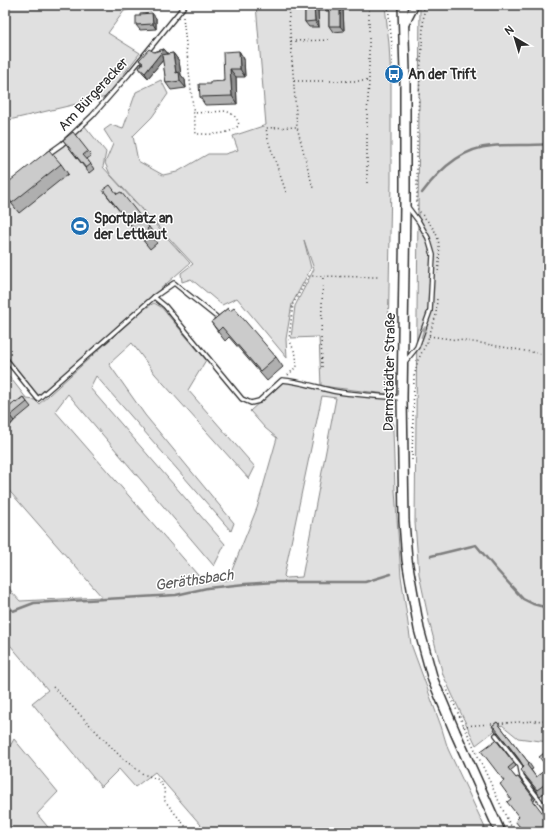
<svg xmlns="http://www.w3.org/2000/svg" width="553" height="837" font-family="Pangolin,sans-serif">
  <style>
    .green { fill: #e0e0e0; stroke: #868686; fill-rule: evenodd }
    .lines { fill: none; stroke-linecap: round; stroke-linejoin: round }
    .stream { stroke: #7e7e7e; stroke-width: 2.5 }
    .lane-casing { stroke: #2b2b2b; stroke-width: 6 }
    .street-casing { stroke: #2b2b2b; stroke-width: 10 }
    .secondary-casing { stroke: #2b2b2b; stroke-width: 12 }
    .path { stroke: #2b2b2b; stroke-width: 1.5; stroke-dasharray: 1 3; stroke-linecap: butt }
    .lane { stroke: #fff; stroke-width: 3.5 }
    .street { stroke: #fff; stroke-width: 7 }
    .secondary { stroke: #fff; stroke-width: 9 }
    .wall { fill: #afafaf; stroke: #2b2b2b }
    .shaded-wall { fill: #8e8e8e; stroke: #2b2b2b }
    .building { fill: #cbcbcb; stroke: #2b2b2b }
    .oneway { fill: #a0a0a0 }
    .labels { text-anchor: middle; stroke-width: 3; stroke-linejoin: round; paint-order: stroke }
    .poi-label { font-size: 14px; font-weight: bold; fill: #2b2b2b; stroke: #fff; text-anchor: start }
    .street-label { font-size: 14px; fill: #2b2b2b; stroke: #fff }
    .water-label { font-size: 15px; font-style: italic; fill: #5c5c5c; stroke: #fff }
  </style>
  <rect width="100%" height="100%" fill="#fff"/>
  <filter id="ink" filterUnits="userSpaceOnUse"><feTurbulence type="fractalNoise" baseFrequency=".025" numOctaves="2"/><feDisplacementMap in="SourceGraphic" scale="8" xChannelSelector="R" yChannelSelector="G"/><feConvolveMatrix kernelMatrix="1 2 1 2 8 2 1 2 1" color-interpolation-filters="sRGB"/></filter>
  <g filter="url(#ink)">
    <g class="green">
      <polygon points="5,5 144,5 124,11 108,33 140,53 106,97 5,121"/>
      <polygon points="256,5 385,5 389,44 391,82 391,183 387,394 321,386 319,337 291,338 295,306 314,269 304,240 311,268 292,304 286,339 287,358 237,298 222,305 191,279 182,282 181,273 193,264 110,174 105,163 113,144 104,130 111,125 123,129 136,92 161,80 168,94 152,117 133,136 138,161 163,175 177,172 208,154 225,154 238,150 233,136 266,125"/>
      <polygon points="420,5 548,5 548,742 518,738 502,725 476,745 443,675 429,621 419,574 415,523"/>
      <polygon points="84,125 106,152 103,167 190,263 38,396 5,354 5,188"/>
      <path d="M154,303l7,4 45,53 -18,30 67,77 -6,12 -94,-105 -23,-31 -23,21 36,51 89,108 -3,8 -135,-155 -6,12 135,156 -11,22 -146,-172 -13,17 148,170 25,-1 29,-72 20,-70 -12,-10 -15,-17 33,-30 11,1 43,11 55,6 3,91 6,86 10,68 30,82 7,23 39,83h-280l-52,-60 -20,15 -16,-18 -18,18 -69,-84 16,-13 -43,-51v-55l15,17 82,-4 -97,-111v-115l22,28 8,1 4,4 105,-95zM322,396l14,2 -34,179 -16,1 -2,-2z"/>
      <polygon points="14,739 58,792 37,814 52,832 5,832 5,755"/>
    </g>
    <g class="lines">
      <g class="stream">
        <path d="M422,193c17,-23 41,-45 70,-47 19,-2 37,0 56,-2"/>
        <polyline points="431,556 476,545 495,568 523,599 533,604 548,608"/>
        <polyline points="5,602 13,611 34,603 176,595 207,588 245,584 275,582 365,582 391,574"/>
      </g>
      <g class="lane-casing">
        <g id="lane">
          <polyline points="48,154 62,144 92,116 128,75 185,5"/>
          <path d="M154,297l11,9 77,93 9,4 8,-2 23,-21c17,1 34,7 51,11 22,4 46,5 68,7"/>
          <polyline points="5,358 38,399 154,297 174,283 219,319"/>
          <polyline points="405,362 417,347 430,311 433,255 428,238 419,222 407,206"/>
          <polyline points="496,735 520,766 522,777 548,811"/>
        </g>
      </g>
      <g class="street-casing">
        <polyline id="street" points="404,26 415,5"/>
      </g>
      <g class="secondary-casing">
        <polyline id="secondary" points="403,5 405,72 405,205 402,398 404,521 407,560 419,629 433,680 455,732 500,832"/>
      </g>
      <g class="path">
        <polyline points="288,5 297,127 313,188"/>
        <polyline points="388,5 392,45 392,79"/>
        <path d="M423,5l1,6 -7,118v79c6,9 16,17 20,28 4,12 2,26 1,38"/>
        <path d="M183,17l13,117c14,0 33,2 43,-9 -2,-8 -6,-11 -13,-14l-32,2"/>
        <polyline points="291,41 331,40"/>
        <polyline points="294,81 369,81"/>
        <polyline points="367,183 367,116 369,81 369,5"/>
        <polyline points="286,192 268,140 266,128 297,127"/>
        <polyline points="429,336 480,343 548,355"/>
        <polyline points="322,367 321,335 323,276"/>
        <polyline points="288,375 297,366 296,355 289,339 293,304 309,276 379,277"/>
        <polyline points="412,460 414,377 418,360 427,342 436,315 437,298"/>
        <polyline points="53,687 122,758 143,774 157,779 161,783 164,789 165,801 190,832"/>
        <polyline points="446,687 509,823 516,832"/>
        <polyline points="463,726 548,720"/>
      </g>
      <use href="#lane" class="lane"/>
      <use href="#street" class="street"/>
      <use href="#secondary" class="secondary"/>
    </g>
    <g class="wall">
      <polygon points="305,5 349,5 349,9 343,9 344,31 333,32 329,26 329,11 318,11 319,27 309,27 305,22"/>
      <polygon points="156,18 156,29 140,30 136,25"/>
      <polygon points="164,49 168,54 173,53 179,61 181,75 185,80 186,88 171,90 166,83 163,60 148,78 143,73 139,68 142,64 139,60 154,52"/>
      <polygon points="239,51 244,59 245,77 236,77 237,104 205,105 200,97 210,84 224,81"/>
      <polygon points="63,140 88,151 91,156 87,159 94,169 89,173"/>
      <polygon points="5,162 9,168 5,171"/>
      <polygon points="61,164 68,174 19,213 5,195 5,185"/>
      <polygon points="103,190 117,194 149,227 155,235 153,237 157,243 150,249 109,198"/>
      <polygon points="228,308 276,357 283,367 267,381 229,337 225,341 218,332 211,322"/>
      <polygon points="23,397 31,407 14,421 7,429 5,427 5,406 8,408"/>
      <polygon points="497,722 529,763 533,769 531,770 536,777 548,768 548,750 548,790 540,796 525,776 524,767 520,761 499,733 496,732 492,726"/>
      <polygon points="496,740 516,766 510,771 516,778 518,777 535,800 519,818 511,799"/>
    </g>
    <g class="shaded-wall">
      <polygon points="340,5 343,9 344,31 340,26"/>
      <polygon points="346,5 349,5 349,9"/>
      <polygon points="314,6 318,11 319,27 315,21"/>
      <polygon points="152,13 156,18 156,29 153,24"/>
      <polygon points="164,49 168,54 148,78 145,73"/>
      <polygon points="239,51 244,59 245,77 240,69"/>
      <polygon points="173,53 179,61 181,75 185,80 186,88 180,81 176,73"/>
      <polygon points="230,69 236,77 237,104 232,96"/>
      <polygon points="10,416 14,421 7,429 5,426 5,422"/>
    </g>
    <g class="building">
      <polygon points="305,5 340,5 340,26 329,26 329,5 314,6 315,21 305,22"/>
      <polygon points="152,13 153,24 136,25 136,16 140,16 140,14"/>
      <polygon points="149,49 154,52 164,49 145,73 139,68 143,63 139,60"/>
      <polygon points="239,51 240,69 230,69 232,96 200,97 199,84 210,84 210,82 224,81 223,52"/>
      <polygon points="173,53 176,73 179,72 180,81 166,83 162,55"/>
      <polygon points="73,132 88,151 83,155 91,164 86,168 63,140"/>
      <polygon points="49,150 61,164 12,203 5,194 5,185"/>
      <polygon points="110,185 117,194 121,192 149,227 147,229 151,235 144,241 103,190"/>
      <polygon points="228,308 230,311 234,308 276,357 260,371 222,327 218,331 211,322"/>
      <polygon points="23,397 27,402 10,416 5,422 5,406 8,408 15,402 16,403"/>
      <polygon points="497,722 529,763 527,765 536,777 548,768 539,757 548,750 548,782 537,790 521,770 524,767 519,759 495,728 492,726"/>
      <polygon points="496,740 514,763 508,768 516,778 518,777 533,797 532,799 548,820 548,832 524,832 515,821 519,817 507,802 511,799 500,784 504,781 481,751"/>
    </g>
    <defs><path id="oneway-solid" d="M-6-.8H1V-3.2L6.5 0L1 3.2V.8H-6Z"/></defs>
    <use class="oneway" href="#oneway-solid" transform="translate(423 332) rotate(-71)"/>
  </g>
  <defs>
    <g id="bus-disc" transform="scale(1)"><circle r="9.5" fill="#1f6fb2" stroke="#fff"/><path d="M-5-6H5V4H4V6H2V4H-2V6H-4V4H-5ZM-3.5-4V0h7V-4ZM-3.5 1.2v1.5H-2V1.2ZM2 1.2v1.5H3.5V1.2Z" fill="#fff"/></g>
    <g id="stadium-disc" transform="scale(1)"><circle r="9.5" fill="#1f6fb2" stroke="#fff"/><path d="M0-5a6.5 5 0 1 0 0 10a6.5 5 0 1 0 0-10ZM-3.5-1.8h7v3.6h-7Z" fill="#fff"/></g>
  </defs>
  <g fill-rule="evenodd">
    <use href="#bus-disc" x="394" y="74"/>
    <use href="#stadium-disc" x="80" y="226"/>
  </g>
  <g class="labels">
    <g class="poi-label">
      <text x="408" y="79">An der Trift</text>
      <text x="94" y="223">Sportplatz an<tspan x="94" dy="16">der Lettkaut</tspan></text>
    </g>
    <g class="street-label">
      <text transform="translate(93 94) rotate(-47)" y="5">Am Bürgeracker</text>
      <text transform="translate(389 372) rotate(-89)" y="5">Darmstädter Straße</text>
    </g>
    <g class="water-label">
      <text transform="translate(194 580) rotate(-8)" y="5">Geräthsbach</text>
    </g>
  </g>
  <rect width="553" height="837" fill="none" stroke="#fff" stroke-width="20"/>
  <rect x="10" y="10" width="533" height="817" fill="none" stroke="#2b2b2b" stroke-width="1.5" filter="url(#ink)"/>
  <g transform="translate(515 38) rotate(322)" stroke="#ffffff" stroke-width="3" paint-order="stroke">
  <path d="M0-3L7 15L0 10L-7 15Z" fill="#2b2b2b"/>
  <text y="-6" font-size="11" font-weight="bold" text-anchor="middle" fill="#2b2b2b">N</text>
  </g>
</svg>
